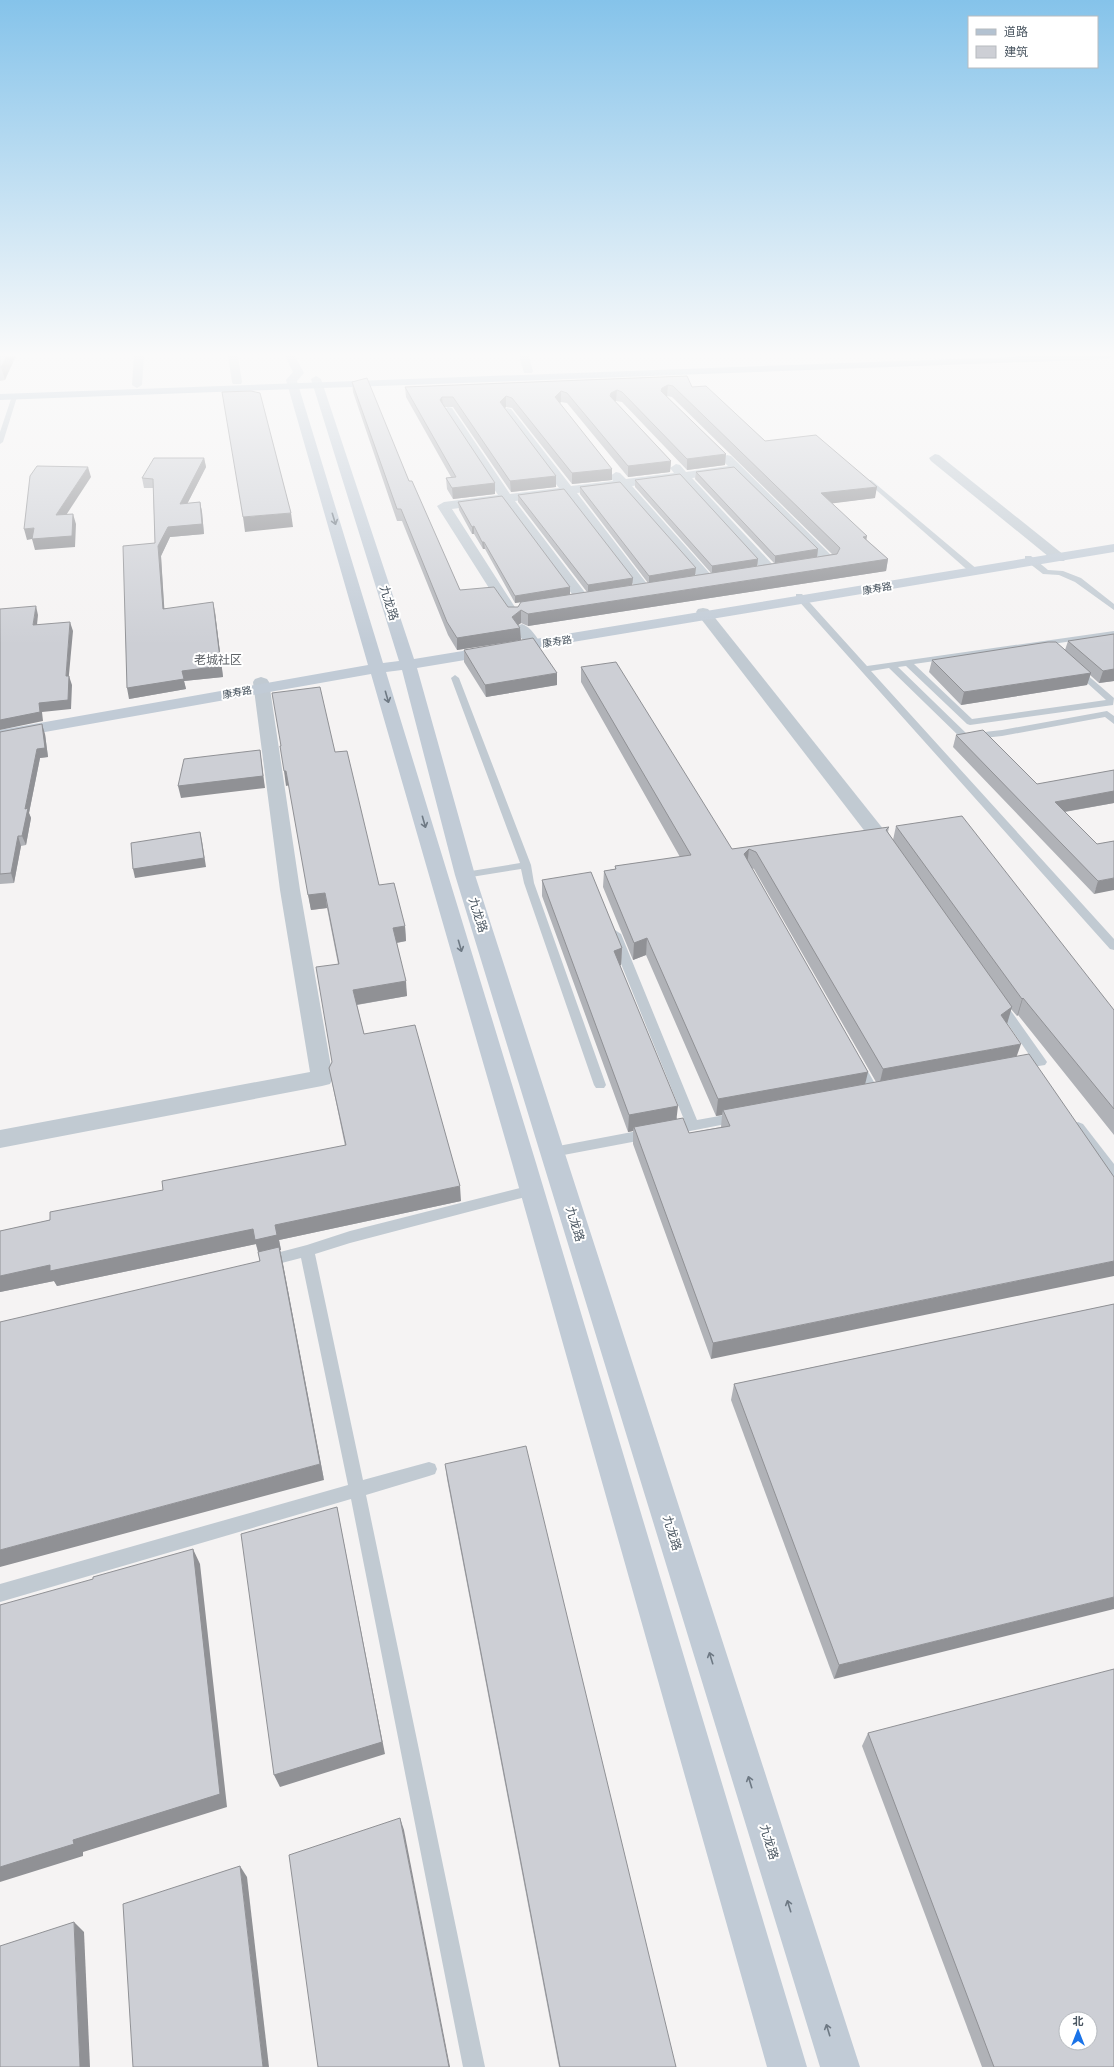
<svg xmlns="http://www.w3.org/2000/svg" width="1114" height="2067" font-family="'DejaVu Sans','Noto Sans SC',sans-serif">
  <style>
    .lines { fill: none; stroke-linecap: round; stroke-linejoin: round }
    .lane { fill: #c1cad2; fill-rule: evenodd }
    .street { fill: #c1cad2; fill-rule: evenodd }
    .secondary { fill: #c1cbd6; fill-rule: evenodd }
    .primary { fill: #b3c2d1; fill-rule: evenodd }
    .wall { fill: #b0b2b7; fill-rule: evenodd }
    .shaded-wall { fill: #909195 }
    .building { fill: #cdcfd5; stroke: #909195; fill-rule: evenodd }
    .oneway { stroke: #6e7984 }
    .labels { text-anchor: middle; stroke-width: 4; stroke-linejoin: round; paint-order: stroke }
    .far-street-label { font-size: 10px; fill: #4a5661; stroke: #fff }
    .street-label { font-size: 12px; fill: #4a5661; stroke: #fff }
    .far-quarter-label { font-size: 12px; fill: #5f6368; stroke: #fff }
  </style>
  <rect width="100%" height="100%" fill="#f5f3f3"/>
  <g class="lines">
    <g class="lane">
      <polygon points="12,396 17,397 3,442 0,444 0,432"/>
      <polygon points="867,480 871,480 978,570 978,574 972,574 867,482"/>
      <polygon points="1025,556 1031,556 1048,570 1063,571 1081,578 1114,604 1114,610 1075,582 1059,575 1043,574 1025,560"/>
      <polygon points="796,594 802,594 867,666 1114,631 1114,635 914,664 972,719 1106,700 1075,672 1074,670 1078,667 1114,698 1113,705 970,725 967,724 906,666 898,667 967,734 1002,730 1107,711 1114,716 1114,724 1105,717 1002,736 965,740 962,739 889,668 871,671 1114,939 1114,950 1110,949 796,598"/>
      <polygon points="455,675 459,678 531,865 534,883 606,1085 604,1088 596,1088 594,1085 524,883 521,869 465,878 460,875 465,872 520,863 451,678"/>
      <polygon points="615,930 621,934 697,1120 736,1113 741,1115 742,1118 741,1121 670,1135 665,1133 664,1130 665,1127 685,1122 609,934"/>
      <polygon points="1000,1000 1004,1001 1045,1059 1047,1062 1045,1065 1020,1069 1016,1068 1014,1065 1016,1062 1032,1059 994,1004"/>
      <polygon points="858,1060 862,1061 878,1089 880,1092 878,1095 870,1095 852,1064 854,1061"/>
      <polygon points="1078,1122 1083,1124 1114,1164 1114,1179 1109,1178 1073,1130 1072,1127 1073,1124"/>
      <polygon points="648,1129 653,1131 654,1134 653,1137 648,1139 553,1157 548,1156 546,1152 548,1148 553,1147"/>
      <polygon points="532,1185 537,1186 539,1190 537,1194 350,1243 315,1254 363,1480 429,1462 435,1464 437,1469 435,1474 429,1476 366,1495 485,2067 463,2067 351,1499 0,1602 0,1584 348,1485 301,1258 266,1267 261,1265 259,1261 261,1257 307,1245 350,1231"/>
    </g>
    <g class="street">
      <polygon points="134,356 144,356 142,385 137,388 132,385"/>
      <polygon points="228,356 238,356 242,382 241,384 233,384 232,382"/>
      <polygon points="519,356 529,356 533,371 532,373 524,373"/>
      <polygon points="448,407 452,408 510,494 559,488 501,411 507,408 511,409 571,486 613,481 610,476 616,472 620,473 626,479 674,473 670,468 676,464 680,465 686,472 728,466 721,459 727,455 731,456 837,561 835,564 825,564 734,473 692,478 775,567 777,570 775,573 765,573 680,480 632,486 713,577 715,580 713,583 703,583 619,488 577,493 651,589 649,592 639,592 565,495 515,501 590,599 588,602 578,602 503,502 452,509 520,615 518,618 508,618 437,506 444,502 498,495 442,410"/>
      <polygon points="935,454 939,455 1064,555 1066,558 1064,561 1054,561 931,461 929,458"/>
      <polygon points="703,608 708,609 884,830 886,834 884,838 877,840 870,838 698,615 696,612 698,609"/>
      <path d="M522,624c9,3 15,14 20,21l-3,3h-10l-15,-19 3,-3z"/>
      <polygon points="261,677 267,679 269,682 300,890 333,1078 330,1084 322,1086 0,1148 0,1130 310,1072 280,890 253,682 255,679"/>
    </g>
    <polygon class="secondary" points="285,356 295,356 304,373 297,381 383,663 399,661 311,379 316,376 321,379 414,659 1114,544 1114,552 417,668 475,875 860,2067 820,2067 455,875 402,670 386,672 536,1163 807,2067 767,2067 512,1163 371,674 0,740 0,730 368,665 286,380 293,372"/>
    <polygon class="primary" points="1038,356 1113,356 1108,359 0,400 0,394"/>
  </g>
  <g class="wall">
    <polygon points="0,356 5,380 0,381"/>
    <polygon points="687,376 692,387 765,441 875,498 832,503 867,540 888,559 886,571 528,626 521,623 518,625 521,640 457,650 448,635 402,521 397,521 353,392 352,382 409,481 460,590 508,607 518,607 521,602 515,603 485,549 483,549 474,534 472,534 459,510 458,502 570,594 587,592 518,502 518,495 633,578 632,585 648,583 580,494 580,487 695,575 711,573 635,487 635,480 758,559 757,566 774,563 695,479 696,472 818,549 817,557 832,554 672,397 667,396 725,465 687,470 622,402 616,401 615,401 671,461 670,472 628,477 567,403 561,402 560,403 612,480 572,484 512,408 506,407 505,408 556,487 511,492 453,407 444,407 495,494 453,499 447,489 446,478 451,477 406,397 405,387"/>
    <polygon points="204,458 206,467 187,504 200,502 202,512 204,534 170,537 161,556 164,608 215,612 223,677 184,681 186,689 129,699 155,543 153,488 144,488 142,478"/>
    <polygon points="1114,634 1114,681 1099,683 1090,675 1087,685 961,705 929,672 932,660 1065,650 1068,641"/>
    <polygon points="464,650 557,685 486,697 464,662"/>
    <path d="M581,667l151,182 157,-22 -1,5 5,8 3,-14 218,184v125l-96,-120 -1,1 -6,-7 -4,14 -296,336 -78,-215v-13l-5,1 -86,-236v-16l80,68 -1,17h-1l57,154 12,14 32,-6 1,-12 -6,1 -70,-161 -13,5 -30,-73 1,-16 11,-2v-3l65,-9 -99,-175zM752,868l2,1 122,213 -11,2z"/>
    <polygon points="0,732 45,734 48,757 40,758 29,813 31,818 26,845 21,846 14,883 0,884"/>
    <polygon points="956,735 1037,784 1114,770 1114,803 1065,812 1097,844 1114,841 1094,894 953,747"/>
    <polygon points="335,752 379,885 405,926 406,941 397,943 407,996 357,1005 364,1034 461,1201 279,1240 281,1250 280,1250 283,1264 324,1480 260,1261 256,1244 57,1286 54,1281 0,1292 0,1231 50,1220 163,1190 345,1146 329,1068 332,1063 338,964 327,908 311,910 289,785 286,786"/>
    <polygon points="1114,1304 834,1679 731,1400 734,1384"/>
    <polygon points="445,1464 676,2067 559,2067 447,1479"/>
    <polygon points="868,1733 1114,2067 982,2067 862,1746"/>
  </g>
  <g class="shaded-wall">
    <polygon points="7,356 16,356 5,380 1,367"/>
    <polygon points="668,385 667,396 661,399 662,388"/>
    <polygon points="617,390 616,401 610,404 610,406 611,393"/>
    <polygon points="561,391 561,402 555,407 555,397"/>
    <polygon points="506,396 506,407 500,412 500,402"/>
    <polygon points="442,397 443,407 440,400"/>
    <polygon points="726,454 725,465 687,470 687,459"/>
    <polygon points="204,458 206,467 182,514 180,504"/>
    <polygon points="671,461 670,472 628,477 628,466"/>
    <polygon points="88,467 91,477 59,526 56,515"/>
    <polygon points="612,469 612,480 572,484 572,473"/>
    <polygon points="556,476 556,487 511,492 510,481"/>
    <polygon points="495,483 495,494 453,499 452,488"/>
    <polygon points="877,487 875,498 820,505 821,493"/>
    <polygon points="200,502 202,512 204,534 170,537 161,556 165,619 163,609 158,546 168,527"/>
    <polygon points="291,513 293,527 245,532 243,517"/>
    <polygon points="73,514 76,524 75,547 35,550 32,539 27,540 24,529 34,528"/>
    <polygon points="474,526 474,534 472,534 472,527"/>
    <polygon points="867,536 865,548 863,537"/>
    <polygon points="482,542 484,542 485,549 483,549"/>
    <polygon points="818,549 817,557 775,563 775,556"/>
    <polygon points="758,559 757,567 712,573 712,566"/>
    <polygon points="888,559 886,571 528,626 528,614"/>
    <polygon points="696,568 695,576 649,583 649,576"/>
    <polygon points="633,578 632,586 588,592 588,585"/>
    <polygon points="570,587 570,595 515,603 515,596"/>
    <polygon points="213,602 215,612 223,677 184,681 186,689 129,699 127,688 182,671"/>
    <polygon points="36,606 38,615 36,634 33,625"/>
    <polygon points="521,610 521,623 513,629 520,628 521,640 457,650 457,638 512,617"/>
    <polygon points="70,622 73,631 68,685 66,676"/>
    <polygon points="1114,669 1114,681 1099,683 1103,671"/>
    <polygon points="557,673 557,685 486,697 485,685"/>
    <polygon points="1091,673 1087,685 961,705 964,692"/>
    <polygon points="69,676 72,685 71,709 42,712 43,721 0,730 0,720 39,703"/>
    <polygon points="42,724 45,734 48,757 40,758 29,813 31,818 26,845 22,836 25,809"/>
    <polygon points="260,750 265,788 181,798 178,786"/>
    <polygon points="284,771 286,771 289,785 286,786"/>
    <polygon points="1114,791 1114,803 1051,814 1055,802"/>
    <polygon points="200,832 202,841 206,867 135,878 133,869"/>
    <polygon points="18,836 21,846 14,883 11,873"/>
    <polygon points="749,849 747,866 744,854"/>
    <polygon points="1114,878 1114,890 1094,894 1098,881"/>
    <polygon points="325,893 327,908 311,910 308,895"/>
    <polygon points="405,926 406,941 395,943 393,928"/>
    <polygon points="647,938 646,955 633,960 634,943"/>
    <polygon points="622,948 621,965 614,968 614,951"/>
    <polygon points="406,981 407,996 355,1005 353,990"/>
    <polygon points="1023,998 1018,1015 1017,1016 1022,999"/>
    <polygon points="1012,1007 1007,1024 1001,1015"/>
    <polygon points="1021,1044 1015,1061 879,1086 883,1069"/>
    <polygon points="868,1072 864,1089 723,1110 722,1115 716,1116 718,1099"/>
    <polygon points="678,1106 676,1123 634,1127 633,1131 628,1132 629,1115"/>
    <polygon points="460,1186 461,1201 279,1240 281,1250 280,1250 283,1264 324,1480 0,1567 0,1550 320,1464 256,1244 57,1286 54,1281 0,1292 0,1276 50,1265 275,1225"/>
    <polygon points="1114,1261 1114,1276 711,1359 713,1343"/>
    <polygon points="337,1507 340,1523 385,1754 280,1787 274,1775"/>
    <polygon points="193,1549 200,1564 227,1807 83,1852 83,1856 0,1882 0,1867 73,1840"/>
    <polygon points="1114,1597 1114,1609 834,1679 839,1665"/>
    <polygon points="400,1818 404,1830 450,2067 449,2067"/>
    <polygon points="240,1866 247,1877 269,2067 263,2067"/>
    <polygon points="74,1922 84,1932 90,2067 80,2067"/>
  </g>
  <g class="building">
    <polygon points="0,356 7,356 1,367 0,367"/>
    <polygon points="687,376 692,387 706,386 765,441 816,435 877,487 821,493 867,536 863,537 888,559 528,614 521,610 512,617 520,628 457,638 447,622 401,509 397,509 352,382 367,378 409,481 412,481 460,590 494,587 508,607 518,607 521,602 837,554 840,548 673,386 668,385 662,388 661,391 726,454 687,459 622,392 617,390 611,393 610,396 671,461 628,466 567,393 561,391 555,397 612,469 572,473 512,398 506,396 500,402 556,476 510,481 453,397 442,397 440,400 495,483 452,488 446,478 456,477 405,387"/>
    <polygon points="251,391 260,393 291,513 243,517 222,392"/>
    <polygon points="154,458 204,458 180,504 200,502 202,524 168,527 158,546 163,609 213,602 221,666 182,671 184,679 127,688 123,546 155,543 153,479 142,478"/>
    <polygon points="37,466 88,467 56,515 73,514 72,536 32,539 34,528 24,529 30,476"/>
    <polygon points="734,467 818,549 775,556 696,472"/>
    <polygon points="680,474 758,559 712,566 635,480"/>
    <polygon points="620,482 696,568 649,576 580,487"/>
    <polygon points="564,489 633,578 588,585 518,495"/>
    <polygon points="502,496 570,587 515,596 484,542 482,542 474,526 472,527 458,502"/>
    <polygon points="36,606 33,625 70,622 66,676 69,676 68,700 39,703 40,712 0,720 0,609"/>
    <polygon points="1114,634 1114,669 1103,671 1068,641"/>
    <polygon points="533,638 557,673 485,685 464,650"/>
    <polygon points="1048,642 1056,642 1091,673 964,692 932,660"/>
    <polygon points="616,662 732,849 889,827 886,830 1012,1007 1001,1015 1021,1044 883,1069 756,852 749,849 744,854 868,1072 718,1099 647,938 634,943 604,871 616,869 615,866 691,855 581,667"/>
    <polygon points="320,687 335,752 347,751 379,885 394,883 405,926 393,928 406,981 353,990 364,1034 415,1025 460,1186 275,1225 277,1235 255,1240 253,1229 50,1271 50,1265 0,1276 0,1231 50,1220 50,1212 163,1190 162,1181 346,1145 329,1068 332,1062 316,967 339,964 325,893 308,895 286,771 284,771 280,746 281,746 272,693"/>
    <polygon points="42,724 45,748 37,749 25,809 28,808 22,836 18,836 11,873 0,874 0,732"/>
    <polygon points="983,730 1037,784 1114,770 1114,791 1055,802 1097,844 1114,841 1114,878 1098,881 956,735"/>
    <polygon points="260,750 263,776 178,786 184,759"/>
    <polygon points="962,816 1114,1010 1114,1109 1023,998 1022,999 896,826"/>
    <polygon points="200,832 204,858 133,869 131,843"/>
    <polygon points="591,872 622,948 614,951 678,1106 629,1115 542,880"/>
    <polygon points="1029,1054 1114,1177 1114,1261 713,1343 634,1127 683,1118 689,1133 730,1126 723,1110"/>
    <polygon points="279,1247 320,1464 0,1550 0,1322 260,1261 258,1252"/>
    <polygon points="1114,1304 1114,1597 839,1665 734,1384"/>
    <polygon points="526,1446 676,2067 560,2067 445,1464"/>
    <polygon points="337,1507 382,1742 274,1775 241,1534"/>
    <polygon points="193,1549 220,1794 73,1840 74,1844 0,1867 0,1605 93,1579 93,1577"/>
    <path d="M1114,1669v398h-120l-126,-334zM1066,2019h24v24h-24z"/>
    <polygon points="400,1818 449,2067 318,2067 289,1855"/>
    <polygon points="240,1866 263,2067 133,2067 123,1904"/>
    <polygon points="74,1922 80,2067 0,2067 0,1946"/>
  </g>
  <defs><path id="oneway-shaft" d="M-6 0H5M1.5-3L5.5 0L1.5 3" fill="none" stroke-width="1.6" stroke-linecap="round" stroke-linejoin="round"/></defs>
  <g class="oneway">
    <use href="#oneway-shaft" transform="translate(334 519) rotate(73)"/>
    <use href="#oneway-shaft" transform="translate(387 697) rotate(74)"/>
    <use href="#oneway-shaft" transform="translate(424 822) rotate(74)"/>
    <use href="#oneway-shaft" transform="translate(460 946) rotate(74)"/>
    <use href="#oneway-shaft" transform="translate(711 1658) rotate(-107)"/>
    <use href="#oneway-shaft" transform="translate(750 1782) rotate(-107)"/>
    <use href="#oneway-shaft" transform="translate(789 1906) rotate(-107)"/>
    <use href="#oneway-shaft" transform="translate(828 2030) rotate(-107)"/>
  </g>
  <linearGradient id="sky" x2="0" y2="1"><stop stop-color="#85c3ea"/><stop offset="0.55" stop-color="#fafafa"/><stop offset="1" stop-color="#fafafa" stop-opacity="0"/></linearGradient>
  <rect width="1114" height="645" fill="url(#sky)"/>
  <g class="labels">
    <g class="far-street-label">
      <text transform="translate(877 588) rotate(-10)" y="4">康寿路</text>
      <text transform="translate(557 641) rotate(-9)" y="4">康寿路</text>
      <text transform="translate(237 692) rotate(-10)" y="4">康寿路</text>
    </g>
    <g class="street-label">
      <text transform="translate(389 603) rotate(72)" y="4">九龙路</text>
      <text transform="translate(478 915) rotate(72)" y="4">九龙路</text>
      <text transform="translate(575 1224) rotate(73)" y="4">九龙路</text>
      <text transform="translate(672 1533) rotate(73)" y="4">九龙路</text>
      <text transform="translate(769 1842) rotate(73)" y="4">九龙路</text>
    </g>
    <g class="far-quarter-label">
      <text x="218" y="664">老城社区</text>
    </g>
  </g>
  <rect x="968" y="16" width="130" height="52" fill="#ffffff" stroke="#b7bbc0"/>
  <rect x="976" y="29" width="20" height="6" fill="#b3c2d1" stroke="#b7bbc0"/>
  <text x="1004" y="36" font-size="12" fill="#4a5661">道路</text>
  <rect x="976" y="46" width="20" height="12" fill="#cdcfd5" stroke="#b7bbc0"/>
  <text x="1004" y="56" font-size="12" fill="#4a5661">建筑</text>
  <g transform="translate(1078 2031)"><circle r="19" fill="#ffffff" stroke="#b7bbc0"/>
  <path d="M0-3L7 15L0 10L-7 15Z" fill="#1a73e8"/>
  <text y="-6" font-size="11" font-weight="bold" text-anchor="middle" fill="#4a5661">北</text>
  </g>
</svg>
